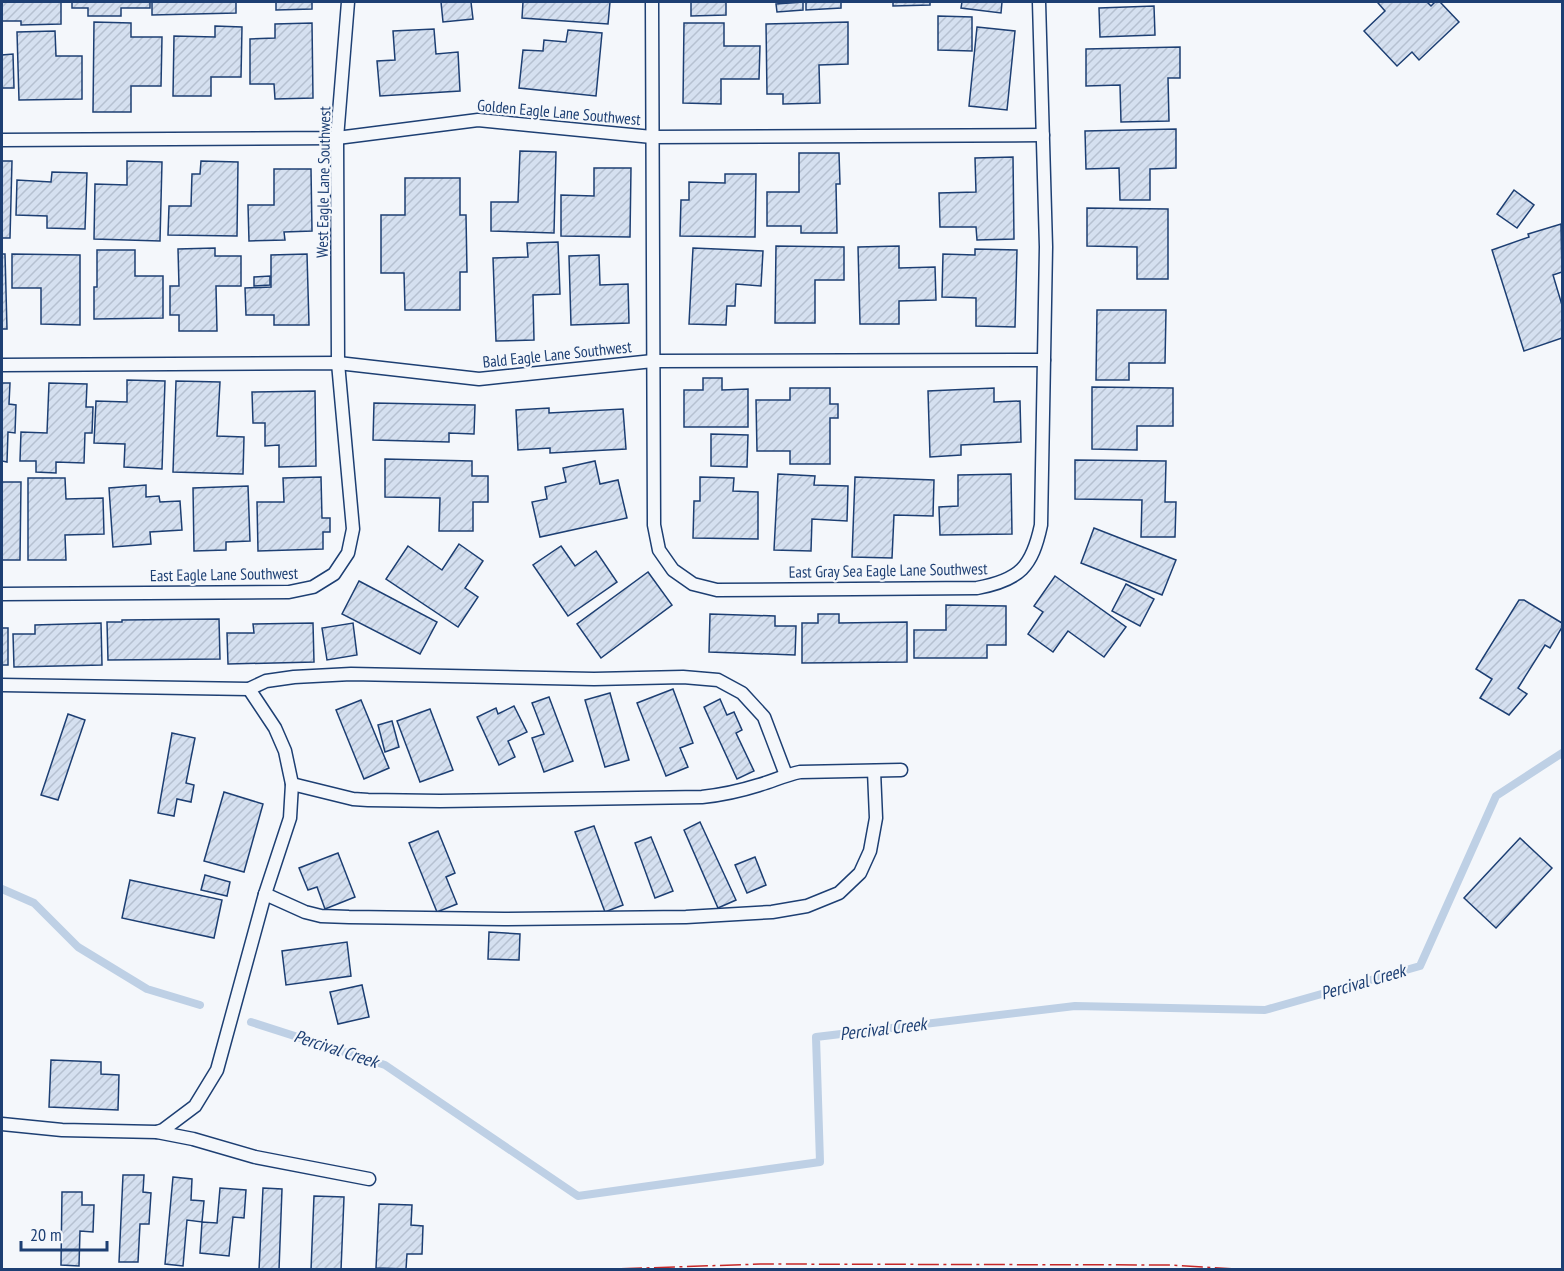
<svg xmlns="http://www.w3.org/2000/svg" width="1564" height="1271" font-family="'PT Sans Narrow',sans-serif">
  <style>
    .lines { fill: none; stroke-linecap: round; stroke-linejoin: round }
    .stream { stroke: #bed0e5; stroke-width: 8 }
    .building { fill: url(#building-hatch); stroke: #1d3f73; stroke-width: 1.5 }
    .service-casing { stroke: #1d3f73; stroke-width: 15 }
    .service { stroke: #f4f7fb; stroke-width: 12 }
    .power { stroke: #c62828; stroke-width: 1.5; stroke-dasharray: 21 4.5 3 4.5; stroke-linecap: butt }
    .labels { text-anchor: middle; stroke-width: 4.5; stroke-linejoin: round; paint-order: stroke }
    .street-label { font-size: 16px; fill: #1d3f73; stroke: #f4f7fb }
    .water-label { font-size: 18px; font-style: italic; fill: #1d3f73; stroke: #f4f7fb }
  </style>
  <defs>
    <pattern id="building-hatch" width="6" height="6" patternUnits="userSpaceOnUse" patternTransform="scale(1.5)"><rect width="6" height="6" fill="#d5e0f0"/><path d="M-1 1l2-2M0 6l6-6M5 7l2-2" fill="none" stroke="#b6c1d1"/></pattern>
  </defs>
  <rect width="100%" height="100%" fill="#f4f7fb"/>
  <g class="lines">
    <g class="stream">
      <polyline points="2,889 34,903 78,947 147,989 200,1005"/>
      <polyline points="251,1022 385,1065 578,1196 820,1162 816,1037 1075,1006 1265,1010 1420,966 1496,796 1562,753"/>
    </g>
  </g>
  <g class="building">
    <polygon points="2,2 61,2 61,24 21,25 21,21 2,21"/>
    <polygon points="72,2 150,2 150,8 121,8 121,16 88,16 88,8 72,8"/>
    <polygon points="152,2 236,2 236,13 152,15"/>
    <polygon points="276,2 312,2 312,9 276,10"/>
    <polygon points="441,2 474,2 471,2 473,19 443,22"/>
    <polygon points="523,2 610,2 608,24 522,18"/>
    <polygon points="691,2 726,2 726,15 691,16"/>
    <polygon points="803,2 803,10 777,12 776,4"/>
    <polygon points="806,2 841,2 841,8 806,10"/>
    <polygon points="893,2 930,2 930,5 893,6"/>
    <polygon points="962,2 1002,2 1001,13 961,8"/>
    <polygon points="1380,2 1427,2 1431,6 1435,2 1440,2 1459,22 1419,60 1412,52 1397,66 1364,31 1385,11 1378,3"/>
    <polygon points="1154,6 1155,35 1100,37 1099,8"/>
    <polygon points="938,16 972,17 972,51 938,50"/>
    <polygon points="94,22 131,23 131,37 162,37 161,86 131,86 131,112 93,112"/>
    <polygon points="848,22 848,64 819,65 820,103 783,104 783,94 767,94 766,24"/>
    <polygon points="312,23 313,98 275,99 274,84 250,84 250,39 275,38 275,24"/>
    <polygon points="684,23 724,23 724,46 760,46 759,79 721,79 721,104 683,103"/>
    <polygon points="215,26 242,27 241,77 211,77 211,96 173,96 174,36 215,37"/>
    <polygon points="977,27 1015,31 1007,110 969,106"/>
    <polygon points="434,29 436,54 458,52 460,91 380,96 377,61 395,60 393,31"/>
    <polygon points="568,30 602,33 596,96 519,88 523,50 543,51 544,40 566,42"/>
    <polygon points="55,31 56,56 82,56 82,99 19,100 17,32"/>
    <polygon points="1180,47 1180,78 1168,78 1169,121 1121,122 1120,85 1086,86 1086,49"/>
    <polygon points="13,54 14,88 2,88 2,55"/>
    <polygon points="1176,129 1176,168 1150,169 1150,200 1120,200 1119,168 1086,169 1085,131"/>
    <polygon points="520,151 556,152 554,233 491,231 491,202 518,202"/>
    <polygon points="799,153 839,153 840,184 836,184 837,233 801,233 801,226 767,226 767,192 799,192"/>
    <polygon points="1013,157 1014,239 977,240 976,227 940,227 939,193 976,192 975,158"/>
    <polygon points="2,161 12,161 10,238 2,238"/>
    <polygon points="127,161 162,162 160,241 94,239 95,184 127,185"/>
    <polygon points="201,161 238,162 237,236 168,235 169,206 191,206 192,174 200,174"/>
    <polygon points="594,168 631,168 630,237 561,236 561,195 594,196"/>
    <polygon points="274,169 311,169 312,231 284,232 285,240 249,241 248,205 274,205"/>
    <polygon points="52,172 87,173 85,229 47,228 47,216 16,215 17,180 51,182"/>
    <polygon points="725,174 756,174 755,237 680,236 681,200 689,200 689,182 725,183"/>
    <polygon points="405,178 460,178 460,215 466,215 467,272 460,272 460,310 405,310 404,273 381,273 381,215 405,215"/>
    <polygon points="1514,190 1534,205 1517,228 1497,214"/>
    <polygon points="1087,208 1168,209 1168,279 1137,279 1137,247 1087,246"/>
    <polygon points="1561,224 1562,272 1553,275 1562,305 1562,338 1524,351 1492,250 1529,237 1528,234"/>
    <polygon points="558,242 560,294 533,295 534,340 496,341 493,258 528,257 527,243"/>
    <polygon points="776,246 844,247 844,280 815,280 815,323 775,323"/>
    <polygon points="899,246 899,268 935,267 936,300 899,301 899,324 860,324 858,247"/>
    <polygon points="215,248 215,256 241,256 241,286 216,286 217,331 179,331 179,315 170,315 170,286 179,286 178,249"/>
    <polygon points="693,248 763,251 761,286 736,284 735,306 727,306 726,325 689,324"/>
    <polygon points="975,249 1017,250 1015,327 976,326 976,298 942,297 943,254 975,255"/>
    <polygon points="97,250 135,250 135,276 163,276 163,318 94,319 94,287 97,287"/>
    <polygon points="2,254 5,254 7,329 2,329"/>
    <polygon points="12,254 80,255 80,325 41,324 41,288 12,288"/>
    <polygon points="307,254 309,325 274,325 274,315 246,315 245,288 271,287 271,255"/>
    <polygon points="599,255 600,285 628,284 629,323 571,325 569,256"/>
    <polygon points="270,276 270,285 254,286 254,277"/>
    <polygon points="1097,310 1166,310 1165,363 1129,363 1129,380 1096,380"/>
    <polygon points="703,378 722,378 722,390 748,389 748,427 684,427 684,390 703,390"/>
    <polygon points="127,380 165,381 162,469 124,467 125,444 94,443 96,401 127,402"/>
    <polygon points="176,381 220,382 217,436 244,437 243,474 173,472"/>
    <polygon points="2,383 10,383 9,404 16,405 15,433 8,432 7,462 2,461"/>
    <polygon points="49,383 87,384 86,407 93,407 92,433 85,433 84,463 56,462 56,473 36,472 36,461 20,461 21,432 47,433"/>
    <polygon points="1092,387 1173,388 1173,426 1137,426 1137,450 1092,449"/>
    <polygon points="790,388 830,388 830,404 838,404 838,418 830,418 830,464 790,464 790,451 757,451 756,400 790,400"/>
    <polygon points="994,388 994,402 1020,401 1021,442 961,445 961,455 930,457 928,391"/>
    <polygon points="315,391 316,466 279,467 279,445 265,446 265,423 253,423 252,392"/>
    <polygon points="374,403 475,405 474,434 449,433 449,442 373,440"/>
    <polygon points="549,408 549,413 623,409 626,449 550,453 550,448 518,450 516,410"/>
    <polygon points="711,434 748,435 747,467 711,466"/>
    <polygon points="385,459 472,461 472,476 488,476 488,502 473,502 473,531 439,531 440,498 385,497"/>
    <polygon points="1075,460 1166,461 1165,502 1176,502 1175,537 1141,537 1142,500 1075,499"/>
    <polygon points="595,461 600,484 618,480 627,518 540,537 532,502 547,499 545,487 566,482 563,468"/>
    <polygon points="778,474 815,476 814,485 848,486 847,521 812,519 811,551 774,550"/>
    <polygon points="1011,474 1012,534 940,535 939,507 958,506 958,475"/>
    <polygon points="321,477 322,518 330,518 330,532 323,532 323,549 258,551 257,502 284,502 283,478"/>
    <polygon points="700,477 734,478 733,491 758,492 758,539 693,538 694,501 700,501"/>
    <polygon points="855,477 934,480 933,516 894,515 892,558 852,557"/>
    <polygon points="28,478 65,478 66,499 103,498 104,534 65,535 66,560 28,560"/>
    <polygon points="2,482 21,482 20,560 2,560"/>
    <polygon points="146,485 146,497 159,496 160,502 180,501 182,530 150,532 151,544 113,547 109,488"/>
    <polygon points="248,486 250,541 226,542 226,550 194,551 193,488"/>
    <polygon points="1094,528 1176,560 1162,595 1081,563"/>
    <polygon points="459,544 483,561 465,588 478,597 458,627 386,579 408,546 442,570"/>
    <polygon points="561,546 575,566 596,551 617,582 568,616 533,565"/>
    <polygon points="648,572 672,605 601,658 577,624"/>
    <polygon points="1055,576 1126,627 1104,657 1068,631 1053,652 1028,634 1043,612 1034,606"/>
    <polygon points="359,581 437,622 420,654 342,614"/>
    <polygon points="1126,584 1154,599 1140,626 1112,611"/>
    <polygon points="1519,600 1524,600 1562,623 1562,627 1550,648 1545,645 1518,688 1527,694 1509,715 1480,698 1492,679 1476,669"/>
    <polygon points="946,605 1006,606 1006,645 987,645 987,658 914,658 914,630 946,630"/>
    <polygon points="710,614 775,616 775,626 796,626 795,655 709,652"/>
    <polygon points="818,614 839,614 839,623 907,622 907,662 802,663 802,623 818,623"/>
    <polygon points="219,619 220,659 108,660 107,622 122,622 122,620"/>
    <polygon points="101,623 102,665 14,667 13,634 35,634 35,625"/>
    <polygon points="313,623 314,662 228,664 227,633 254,633 253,624"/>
    <polygon points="353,623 357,655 327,660 322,628"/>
    <rect x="2" y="628" width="6" height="37"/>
    <polygon points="673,689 693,743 680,748 688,767 666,776 637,703"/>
    <polygon points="610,693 629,760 605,767 585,700"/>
    <polygon points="549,697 573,761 544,772 532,738 544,734 532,703"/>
    <polygon points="720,699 727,715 734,712 742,730 736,733 754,771 737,779 704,707"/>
    <polygon points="361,700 389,768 364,779 336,710"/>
    <polygon points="514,706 527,732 508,741 515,757 499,765 477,717 496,708 498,714"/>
    <polygon points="430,709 453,770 420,782 397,721"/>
    <polygon points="68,714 85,720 58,800 41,795"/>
    <polygon points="392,721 399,747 385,752 378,725"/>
    <polygon points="172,733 195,738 186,783 194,785 191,802 177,799 174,816 158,813"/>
    <polygon points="224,792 263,804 244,872 204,861"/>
    <polygon points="700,822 736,900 718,908 684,830"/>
    <polygon points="594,826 623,905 605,912 575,832"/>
    <polygon points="438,831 455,873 446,877 457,904 437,912 409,843"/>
    <polygon points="651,837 673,891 655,898 635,843"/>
    <polygon points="1520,838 1552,868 1496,928 1464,898"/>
    <polygon points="338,853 355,897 325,909 317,887 308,890 299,868"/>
    <polygon points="755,857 766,885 747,893 735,865"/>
    <polygon points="205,875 230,882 227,896 201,890"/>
    <polygon points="130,880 222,900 214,938 122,918"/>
    <polygon points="489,932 520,934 519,960 488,959"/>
    <polygon points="347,942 351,976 286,985 282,951"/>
    <polygon points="362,985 369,1017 338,1024 330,992"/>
    <polygon points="51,1060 101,1062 101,1074 119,1075 118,1110 49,1107"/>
    <polygon points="123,1175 144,1175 143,1192 151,1193 149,1224 140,1224 138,1262 119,1262"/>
    <polygon points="173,1177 192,1179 191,1200 204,1201 202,1222 187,1220 183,1266 165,1264"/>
    <polygon points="220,1188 246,1190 244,1218 233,1217 229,1256 200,1253 202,1222 217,1223"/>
    <polygon points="263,1188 282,1189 279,1270 259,1270"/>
    <polygon points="62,1192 82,1192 82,1205 94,1205 93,1232 80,1231 79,1266 61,1265"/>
    <polygon points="314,1196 344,1197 341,1270 311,1270"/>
    <polygon points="379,1204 412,1205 411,1225 423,1226 422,1254 407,1254 406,1269 376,1268"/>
  </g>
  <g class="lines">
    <g class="service-casing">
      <g id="service">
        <path d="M652,2l2,523 5,25 14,20 20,14 24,6 260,-2c43,-8 55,-21 64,-63l5,-278 -7,-245"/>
        <polyline points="2,140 337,138 478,120 652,137 1043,135"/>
        <polyline points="2,365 338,363 479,379 653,361 1044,360"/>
        <polyline points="2,594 289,592 313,587 334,574 348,553 353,529 338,363 337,138 348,2"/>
        <polyline points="2,685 249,689 266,681 294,677 351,674 594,679 683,677 718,680 742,693 764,717 786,775"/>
        <path d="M292,784l61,15 15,1 72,1 262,-4c19,-2 38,-6 57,-12 14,-4 26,-10 41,-13l101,-2"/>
        <polyline points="265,894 305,912 321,916 349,917 504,919 686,917 772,912 807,906 839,893 860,873 870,851 876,818 874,771"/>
        <polyline points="2,1124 62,1130 157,1132 193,1139 255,1157 369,1179"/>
        <polyline points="157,1132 163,1130 195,1106 217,1070 265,894 290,818 292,784 285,751 275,728 249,689"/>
      </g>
    </g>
    <use href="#service" class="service"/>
    <polyline class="power" points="588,1270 760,1264 1171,1265 1251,1270"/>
  </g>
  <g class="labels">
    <g class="street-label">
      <text transform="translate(559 112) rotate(5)" y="6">Golden Eagle Lane Southwest</text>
      <text transform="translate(323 182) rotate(-89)" y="6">West Eagle Lane Southwest</text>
      <text transform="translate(557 354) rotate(-6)" y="6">Bald Eagle Lane Southwest</text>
      <text transform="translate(888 570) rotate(-1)" y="6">East Gray Sea Eagle Lane Southwest</text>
      <text transform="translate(224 574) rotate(-1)" y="6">East Eagle Lane Southwest</text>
    </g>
    <g class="water-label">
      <text transform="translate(1363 982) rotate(-16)" y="6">Percival Creek</text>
      <text transform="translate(883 1029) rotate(-7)" y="6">Percival Creek</text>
      <text transform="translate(336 1049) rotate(18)" y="6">Percival Creek</text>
    </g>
  </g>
  <rect width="1564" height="1271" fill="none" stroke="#1d3f73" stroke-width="6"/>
  <path d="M21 1241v9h86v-9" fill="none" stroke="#1d3f73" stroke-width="3"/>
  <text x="30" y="1241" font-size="18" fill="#1d3f73" stroke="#f4f7fb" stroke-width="4.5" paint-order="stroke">20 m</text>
</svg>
